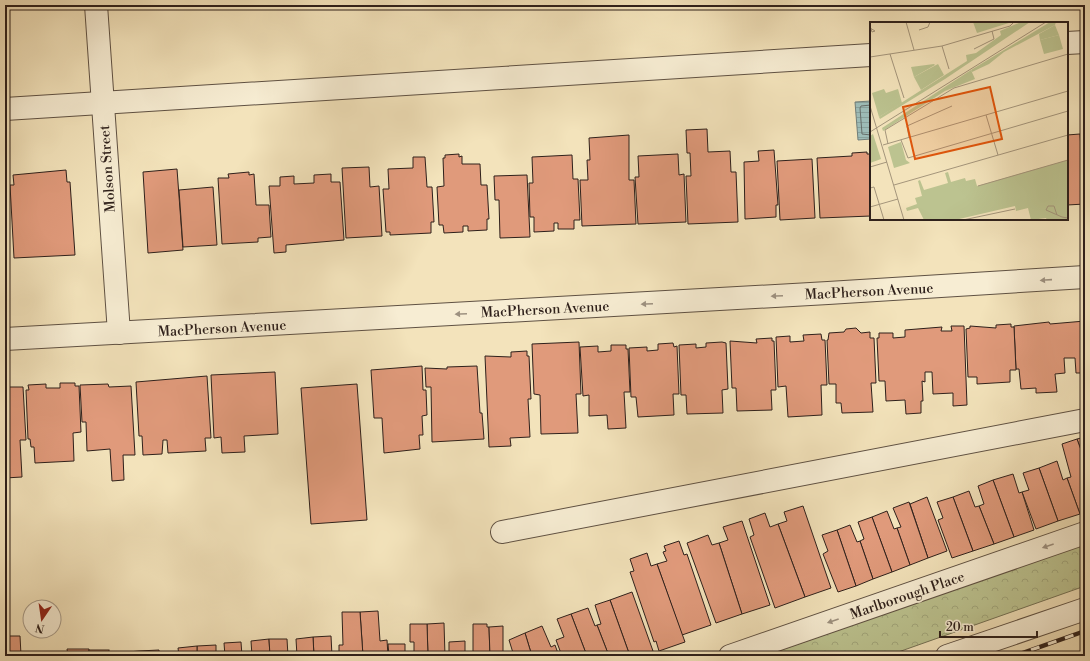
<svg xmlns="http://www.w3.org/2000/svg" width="1090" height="661" font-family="'Libre Bodoni',serif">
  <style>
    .park { fill: url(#park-crowns); stroke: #757256 }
    .water { fill: url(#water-rules); stroke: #717e7a }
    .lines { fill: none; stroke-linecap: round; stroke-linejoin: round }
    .shore { stroke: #666e6a; stroke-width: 1 }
    .building { fill: #e09a7b; stroke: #2e201b }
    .minor-casing { stroke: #5f5143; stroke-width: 24 }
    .minor { stroke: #f7edd3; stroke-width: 22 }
    .rail-casing { stroke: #2e201b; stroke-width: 4.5 }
    .rail { stroke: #f7edd3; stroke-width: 3; stroke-dasharray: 9; stroke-linecap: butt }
    .oneway { fill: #9d9180 }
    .labels { text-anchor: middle; stroke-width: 3.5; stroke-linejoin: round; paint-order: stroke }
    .street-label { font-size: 14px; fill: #2e201b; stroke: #f7edd3 }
    .inset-road { fill: none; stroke: #a4957b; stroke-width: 1 }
    .view { fill: #df560d; fill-opacity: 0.15; stroke: #df560d; stroke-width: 2 }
    .inset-edge { fill: none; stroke: #2e201b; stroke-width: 2 }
  </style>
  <defs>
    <pattern id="park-crowns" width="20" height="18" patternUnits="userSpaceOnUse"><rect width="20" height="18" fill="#bcc390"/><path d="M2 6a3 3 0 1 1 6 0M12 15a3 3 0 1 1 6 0" fill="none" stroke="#a2a77c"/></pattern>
    <pattern id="water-rules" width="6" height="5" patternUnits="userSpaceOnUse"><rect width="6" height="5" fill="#9ebdb9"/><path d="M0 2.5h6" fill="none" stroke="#88a29e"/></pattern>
  </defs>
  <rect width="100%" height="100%" fill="#f3e3bb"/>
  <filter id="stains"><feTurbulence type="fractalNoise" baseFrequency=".005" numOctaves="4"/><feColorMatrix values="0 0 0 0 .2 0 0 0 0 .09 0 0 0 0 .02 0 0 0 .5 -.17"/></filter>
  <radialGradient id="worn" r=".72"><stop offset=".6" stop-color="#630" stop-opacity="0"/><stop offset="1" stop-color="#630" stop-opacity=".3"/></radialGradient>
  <polygon class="park" points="1085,543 1085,586 887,656 764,656"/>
  <polygon class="water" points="871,101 871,139 858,140 855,102"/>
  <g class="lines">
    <polyline class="shore" points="871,105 861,106 860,108 862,134 871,135"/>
  </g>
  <g class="building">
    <polygon points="725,5 765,5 725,7"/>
    <polygon points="707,129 708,152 730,151 731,172 736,172 738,222 688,224 686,176 691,176 690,153 687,153 686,130"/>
    <polygon points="1080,134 1082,164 1085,164 1085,204 1067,205 1067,135"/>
    <polygon points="629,135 629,180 634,180 636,224 582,226 580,180 588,180 587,160 590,160 589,138"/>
    <polygon points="774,150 778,205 776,205 776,217 745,219 744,162 759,161 758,151"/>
    <polygon points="867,152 867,154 871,154 871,216 820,218 817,158 852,156 852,153"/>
    <polygon points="459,154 459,157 462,156 462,164 480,164 481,185 487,185 489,219 487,219 487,230 468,231 468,226 463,226 463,232 444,233 443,225 439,225 437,187 444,186 443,158 445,158 445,155"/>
    <polygon points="678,154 679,175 684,174 686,222 638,224 635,177 639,177 638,156"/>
    <polygon points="572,155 573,179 578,179 580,220 574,220 574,229 558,229 558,223 554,223 554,231 534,232 534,217 530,217 529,183 533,183 532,157"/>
    <polygon points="413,157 425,157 427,187 432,187 434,222 431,222 431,233 390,235 390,232 386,232 383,189 389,189 388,169 413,168"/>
    <polygon points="812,159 815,218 780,220 777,161"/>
    <polygon points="369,167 370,187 379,186 382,236 346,238 342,168"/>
    <polygon points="177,169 183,250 148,253 143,172"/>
    <polygon points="66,170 67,182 70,182 75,255 14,258 10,185 14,185 13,175"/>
    <polygon points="249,172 249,175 254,174 256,205 269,205 271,237 258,238 258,242 222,244 218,178 229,178 228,174"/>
    <polygon points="331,174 331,182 340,182 344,240 286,245 286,252 274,253 269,186 280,186 280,177 294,176 294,184 314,183 314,175"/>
    <polygon points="527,175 530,237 500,238 499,200 495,200 494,176"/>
    <polygon points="213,187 217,245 183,247 179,190"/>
    <polygon points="5,225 7,263 5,263"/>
    <polygon points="1085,321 1085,373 1076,373 1075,358 1064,358 1065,373 1055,374 1057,392 1036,393 1036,388 1021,389 1019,369 1016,369 1014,326 1049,322 1050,324"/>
    <polygon points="1011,324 1011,327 1014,327 1016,370 1010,370 1010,382 977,384 977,377 968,377 966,329 970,328 970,326 996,328 996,325"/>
    <polygon points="951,326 964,326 967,405 953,406 953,393 933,394 932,372 925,372 925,382 922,381 923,401 921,401 921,413 906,414 905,400 886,401 885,381 879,381 877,338 879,338 879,333 893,333 893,338 905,337 905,330 942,327 941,331 952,331"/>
    <polygon points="856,328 861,333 870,332 870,338 874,338 876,383 871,383 873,412 842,413 841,403 836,403 836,384 829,384 827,340 828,340 829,333 844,332 846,329"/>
    <polygon points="821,334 822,340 825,340 827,385 821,385 822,415 788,417 786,386 778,387 776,337 790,336 790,342 804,341 803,335"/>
    <polygon points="772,338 772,341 774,341 776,390 771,390 772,410 737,411 736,388 732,388 730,341 757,343 756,339"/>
    <polygon points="579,342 581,394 576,394 578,433 541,434 540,395 534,394 532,344"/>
    <polygon points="722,342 726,343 728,389 722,390 723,413 687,414 686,395 681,395 679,345 696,344 696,348 706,347 706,343"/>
    <polygon points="673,343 674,347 677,346 679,394 673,394 674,415 638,417 636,397 631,397 629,348 647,347 647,351 658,350 658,344"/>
    <polygon points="611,345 626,345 626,349 628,349 630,392 624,392 626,428 608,429 607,415 589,416 589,395 583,396 580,347 598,346 598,352 611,351"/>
    <polygon points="527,351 527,356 529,356 531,399 528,399 530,437 510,438 511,446 489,447 485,356 511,357 511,352"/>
    <polygon points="422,366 423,390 426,390 427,415 422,416 423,435 419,435 420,449 384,453 382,418 374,418 371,370"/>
    <polygon points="477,366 480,413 482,413 484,439 432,442 431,387 426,387 425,368 447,369 447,367"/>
    <polygon points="275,372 278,434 244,436 245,452 222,453 221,437 214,438 211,375"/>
    <polygon points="207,376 211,438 205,438 206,451 168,453 167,440 163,440 162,454 143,455 142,436 139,436 136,382"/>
    <polygon points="60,383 75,383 75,386 79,386 81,432 73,433 74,461 35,463 34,447 31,447 30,439 28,439 26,390 29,390 28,385 46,384 46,388 60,388"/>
    <polygon points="108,384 109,387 131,386 135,455 123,455 124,480 112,481 110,449 87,451 86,422 82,422 80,385"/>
    <polygon points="357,384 367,520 311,524 301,388"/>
    <polygon points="5,387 23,387 26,440 20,440 22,477 5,478"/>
    <polygon points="1085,437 1085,461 1077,439"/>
    <polygon points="1077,439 1085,461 1085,512 1080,514 1067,478 1071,477 1062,444"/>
    <polygon points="1057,461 1063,480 1067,478 1080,514 1058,521 1039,468"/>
    <polygon points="1039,468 1058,521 1036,529 1022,492 1029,490 1023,473"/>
    <polygon points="1013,474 1019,493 1022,492 1034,530 1014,537 993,480"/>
    <polygon points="993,480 1014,537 994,544 979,506 984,504 978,486"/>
    <polygon points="969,491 975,507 979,506 994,544 973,551 953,497"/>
    <polygon points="927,497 947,551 928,558 910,504"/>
    <polygon points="953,497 973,551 952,558 938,520 943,518 937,502"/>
    <polygon points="909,502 928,558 910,565 897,528 901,527 893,508"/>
    <polygon points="803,506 831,588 805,597 778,524 787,521 784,512"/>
    <polygon points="887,511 894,529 897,528 910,565 892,572 872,517"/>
    <polygon points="765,513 770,527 778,524 805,597 775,608 750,537 754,535 749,519"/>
    <polygon points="872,517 892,572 873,579 860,541 864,539 858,522"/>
    <polygon points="742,521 770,605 742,614 719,543 728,540 723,527"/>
    <polygon points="850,525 857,542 860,541 873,579 856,586 837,530"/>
    <polygon points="837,530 856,586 838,592 823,554 828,551 822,535"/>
    <polygon points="708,535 712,545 719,543 742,614 716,623 687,543"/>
    <polygon points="679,541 684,555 687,554 711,625 682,635 657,564 667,561 663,552 666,551 664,546"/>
    <polygon points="647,553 651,566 657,564 685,642 659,651 656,641 654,642 630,572 634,571 630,559"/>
    <polygon points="632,592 653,651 650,652 652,656 630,656 610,600"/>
    <polygon points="610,600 630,656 609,656 597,625 601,624 595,605"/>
    <polygon points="588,608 595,626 597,625 609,656 587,656 571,614"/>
    <polygon points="378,611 380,641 387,640 388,656 363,656 360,612"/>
    <polygon points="342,612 360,612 363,656 339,656 339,645 343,645"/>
    <polygon points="571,614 587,656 562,656 556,640 564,637 557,619"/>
    <polygon points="444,623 445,656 428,656 427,624"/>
    <polygon points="410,624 427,624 428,656 414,656 414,642 410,642"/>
    <polygon points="473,624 487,624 487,627 489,627 490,656 473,656"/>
    <polygon points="503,626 503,656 490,656 489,627"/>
    <polygon points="542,626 551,647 555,645 559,656 532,656 525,633"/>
    <polygon points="525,633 532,656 514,656 509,640"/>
    <polygon points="5,636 20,636 21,655 22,656 6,656"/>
    <polygon points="331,636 332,656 314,656 313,637"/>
    <polygon points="313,637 314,656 297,656 296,639"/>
    <polygon points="269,639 270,656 252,656 251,641"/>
    <polygon points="269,639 287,639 288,656 270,656"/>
    <polygon points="465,641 465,656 449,656 449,642"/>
    <polygon points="241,642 242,656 225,656 224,643"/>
    <polygon points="388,644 405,644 405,656 389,656"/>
    <polygon points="216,645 216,656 197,656 197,646"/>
    <polygon points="197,646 197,656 179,656 178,648"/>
    <polygon points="67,649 89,649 89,656 68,656"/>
    <rect x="89" y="650" width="20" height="6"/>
    <polygon points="159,650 159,656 139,656 139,651"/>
    <polygon points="139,651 139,656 117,656 117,653"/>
    <polygon points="68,652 68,656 46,656 46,653"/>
    <polygon points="46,653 46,656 27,656 27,654"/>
  </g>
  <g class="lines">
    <g class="minor-casing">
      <g id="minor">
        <polyline points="96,5 119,333"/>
        <polyline points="1067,43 1085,42"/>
        <polyline points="5,109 871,55"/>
        <polyline points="5,339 828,293 1085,277"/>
        <polyline points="502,532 1085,420"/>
        <polyline points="730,656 1085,533"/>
        <polyline points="947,656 1085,609"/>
      </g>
    </g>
    <use href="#minor" class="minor"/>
    <g class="rail-casing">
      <polyline id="rail" points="1014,656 1085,631"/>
    </g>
    <use href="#rail" class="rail"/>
  </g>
  <defs><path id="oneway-solid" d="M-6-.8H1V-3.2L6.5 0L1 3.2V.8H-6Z"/></defs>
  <g class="oneway">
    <use href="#oneway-solid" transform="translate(1046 280) rotate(176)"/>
    <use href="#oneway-solid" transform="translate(777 296) rotate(177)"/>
    <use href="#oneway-solid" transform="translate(647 304) rotate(177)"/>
    <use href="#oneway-solid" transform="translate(461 314) rotate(177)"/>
    <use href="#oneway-solid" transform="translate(1048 546) rotate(161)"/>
    <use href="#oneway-solid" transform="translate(833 621) rotate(161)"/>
  </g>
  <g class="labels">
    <g class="street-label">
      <text transform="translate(107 169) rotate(-94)" y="5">Molson Street</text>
      <text transform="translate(869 291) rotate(-3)" y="5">MacPherson Avenue</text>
      <text transform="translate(545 309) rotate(-3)" y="5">MacPherson Avenue</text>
      <text transform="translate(222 328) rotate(-3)" y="5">MacPherson Avenue</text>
      <text transform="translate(907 595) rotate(-19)" y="5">Marlborough Place</text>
    </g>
  </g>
  <g transform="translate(870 22)">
    <rect width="198" height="198" fill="#f3e3bb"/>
    <path d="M185,3l4,10 -19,5 -1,-6zM64,42l1,1 -21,12 -3,-10z" fill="#bcc390"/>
    <path d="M151,0h9l-85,57 -65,40 -1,-2 88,-56 -1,-6 10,-2 25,-18 -1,-4zM180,0h6l-1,3 -51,27 -15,12 -17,8 -1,-2z" fill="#bcc390"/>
    <path d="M103,0h39l-35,11zM189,13l4,14 -19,5 -4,-14zM101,48l4,9 -30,12 -62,40 -1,-3zM14,67l2,4 12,-4 4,14 -23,14 -7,-24zM3,112l8,25 -11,4v-27zM31,120l5,18 4,3 -16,5 -6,-21zM198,138v60h-21l-1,-2 -15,2 -3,-12 -12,3 -1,-5 -60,14h-31l-6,-12 -11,3 -1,-3 11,-4 -2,-6 7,-2 -4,-15 2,-1 4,10 24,-7 -3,-10 3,-1 3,10 14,-4 1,3 9,-2 2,7z" fill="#bcc390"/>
    <path d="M68,42l6,11 -23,15 -7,-13z" fill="#bcc390"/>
    <path class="inset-road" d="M36,0l8,28M0,4l2,6 3,-1 -5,-3M49,8l9,-3 2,-5M72,24l7,23M104,27l20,-10 -2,-8M20,32l14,44M0,35l72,-11 68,-20 4,-4M0,84l34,114M116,93l12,40M0,110l176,-110M39,115l-2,-11 45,-20M31,118l7,18 160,-47M18,122l-3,-14 69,-42 114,-34M13,123l185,-54M0,145l17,-5M24,163l174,-50M108,164l90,-26M0,166l4,-1 10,33M0,185l28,-8M187,193l-3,-9h-6l-2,4 16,7 6,1M93,198l52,-11"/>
    <path class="view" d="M120,65l12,52 -87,20 -12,-52z"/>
    <rect width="198" height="198" class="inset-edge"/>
  </g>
  <rect width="1090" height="661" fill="none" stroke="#f3e3bb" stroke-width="20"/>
  <rect x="6" y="6" width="1078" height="649" fill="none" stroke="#2e201b" stroke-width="2"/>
  <rect x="10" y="10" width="1070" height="641" fill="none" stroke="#2e201b"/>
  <g transform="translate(42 619) rotate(193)"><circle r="19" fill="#f7edd3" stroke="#a79b89"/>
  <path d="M0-3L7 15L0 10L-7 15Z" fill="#8f2418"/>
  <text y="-6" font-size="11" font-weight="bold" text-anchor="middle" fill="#2e201b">N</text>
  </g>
  <path d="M940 631v6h97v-6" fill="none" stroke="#2e201b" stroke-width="2"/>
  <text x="946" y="631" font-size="12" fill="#2e201b" stroke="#f7edd3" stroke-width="3" paint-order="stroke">20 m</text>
  <rect width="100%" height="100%" filter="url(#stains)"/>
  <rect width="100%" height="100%" fill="url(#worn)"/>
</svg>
